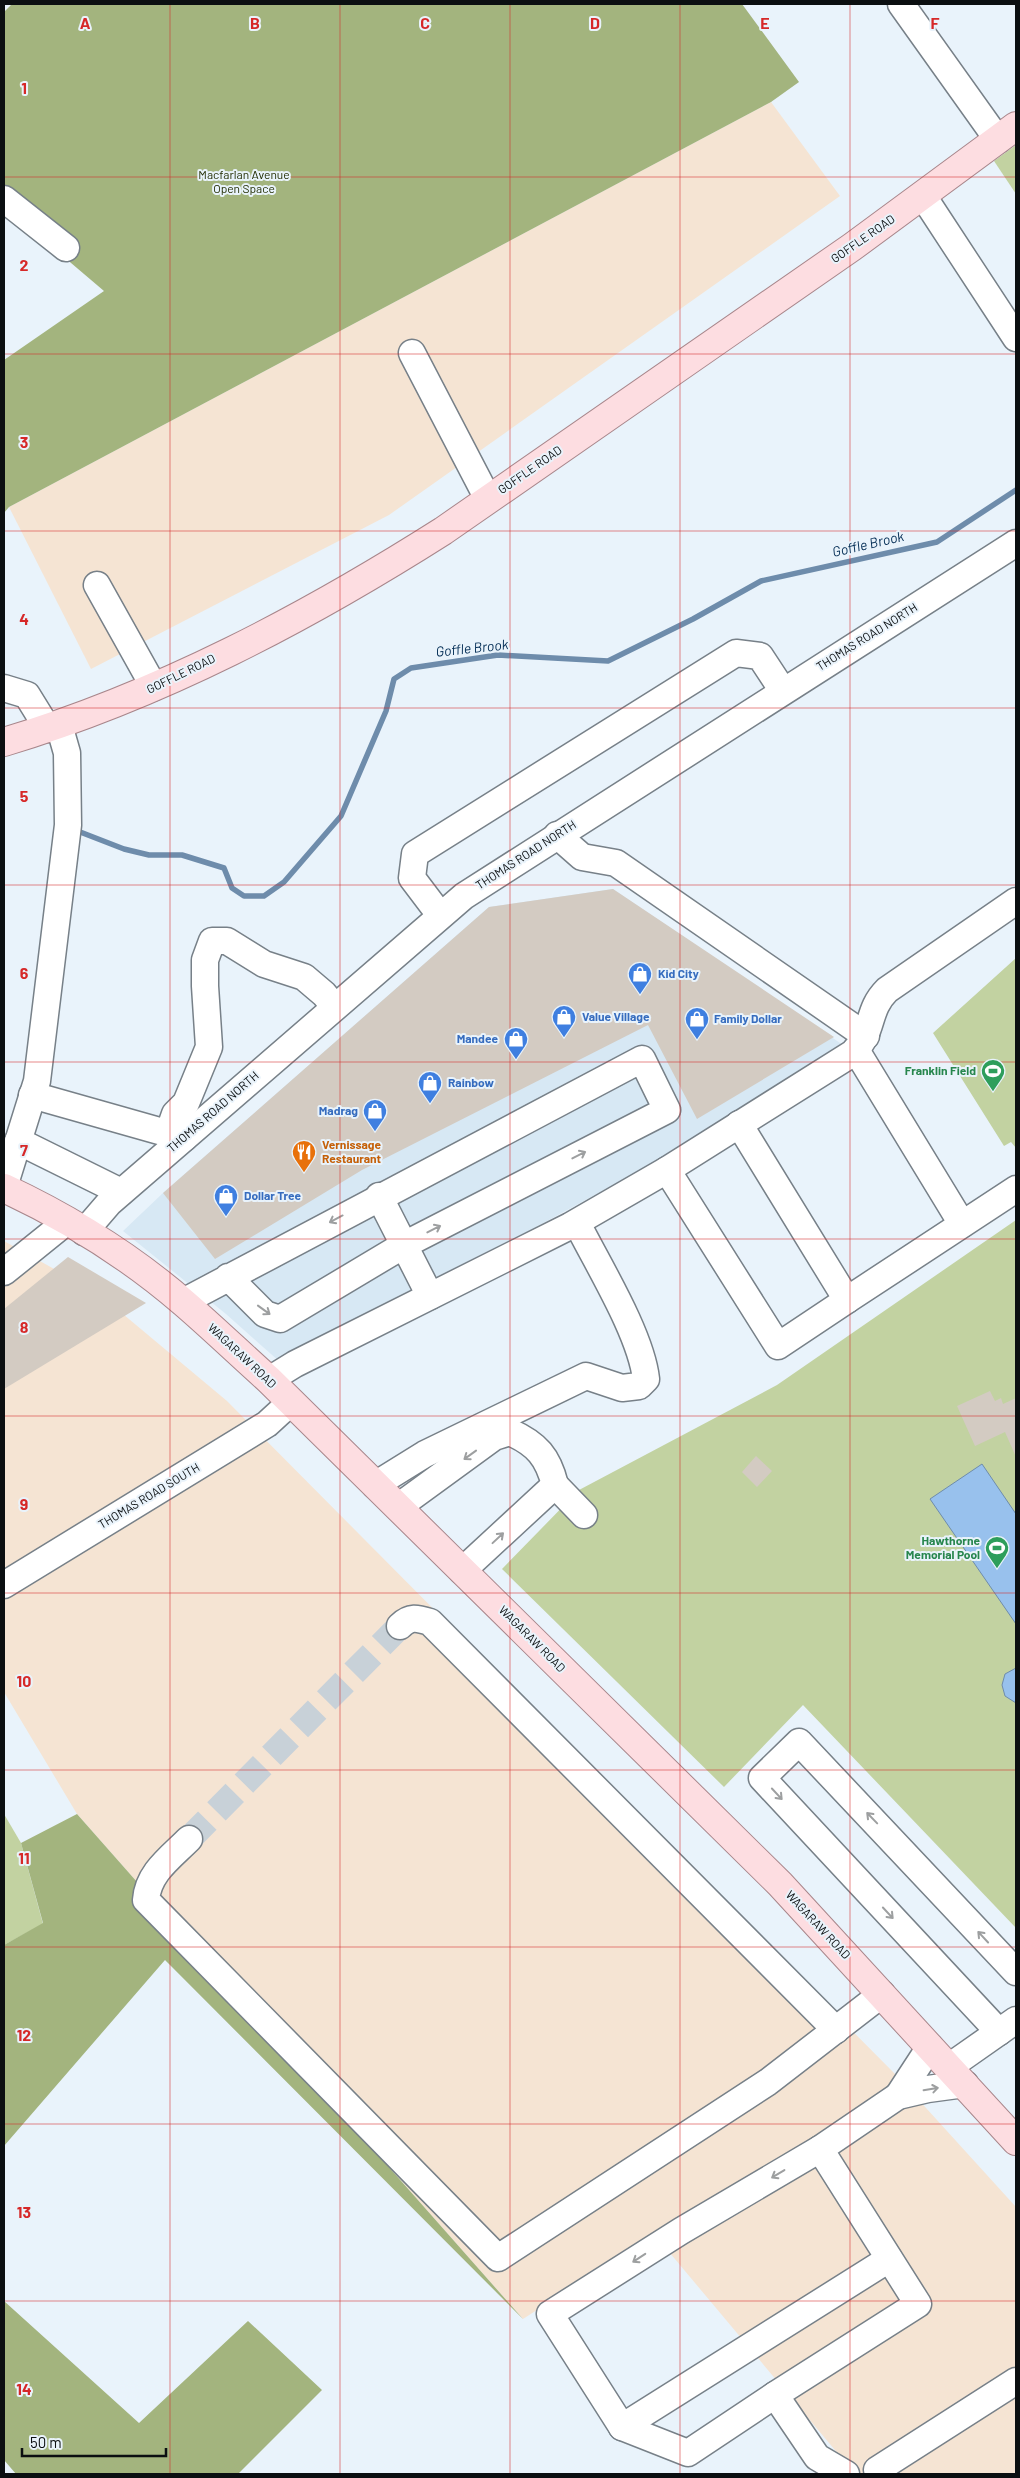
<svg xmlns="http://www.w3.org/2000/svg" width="1020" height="2478" font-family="Barlow,sans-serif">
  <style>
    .built { fill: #d7e8f4 }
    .industrial { fill: #f5e4d3 }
    .green { fill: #c2d2a1 }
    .forest { fill: #a3b47e }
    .water { fill: #98c1ed; stroke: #6e8cab }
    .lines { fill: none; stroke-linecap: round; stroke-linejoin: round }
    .stream { stroke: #6e8cab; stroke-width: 5.5 }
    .building { fill: #d3cbc2 }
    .minor-tunnel { stroke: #c8d1d8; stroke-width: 26; stroke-dasharray: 26 13; stroke-linecap: butt }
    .minor-casing { stroke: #778088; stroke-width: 29 }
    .major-casing { stroke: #a8868b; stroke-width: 30 }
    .minor { stroke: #fff; stroke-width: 26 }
    .major { stroke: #fddde1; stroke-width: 28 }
    .oneway { stroke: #9d9fa0 }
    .grid { fill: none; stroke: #d62828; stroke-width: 1; stroke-opacity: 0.55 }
    .labels { text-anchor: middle; stroke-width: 4; stroke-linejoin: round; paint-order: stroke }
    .park-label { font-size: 12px; fill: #232e03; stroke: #e9f3fb }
    .street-label { font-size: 12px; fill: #0b0f11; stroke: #e9f3fb }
    .shop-label { font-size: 12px; font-weight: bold; fill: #366cbe; stroke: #e9f3fb; text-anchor: start }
    .leisure-label { font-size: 12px; font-weight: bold; fill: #27864d; stroke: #e9f3fb; text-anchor: end }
    .food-label { font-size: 12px; font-weight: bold; fill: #c56008; stroke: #e9f3fb; text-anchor: start }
    .water-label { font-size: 14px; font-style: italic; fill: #002b53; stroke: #e9f3fb }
    .grid-label { font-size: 16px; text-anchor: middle; font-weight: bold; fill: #d62828; stroke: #e9f3fb; stroke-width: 4; stroke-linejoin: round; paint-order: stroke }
  </style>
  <rect width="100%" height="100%" fill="#e9f3fb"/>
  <polygon class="built" points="613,889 846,1047 701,1137 426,1287 280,1362 226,1314 123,1231 163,1193 489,907"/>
  <g class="industrial">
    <polygon points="771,102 840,196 389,515 91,669 9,507"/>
    <polygon points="4,1241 99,1294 227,1401 897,2076 1016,2207 1016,2474 855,2474 654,2234 523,2319 77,1814 4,1692"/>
  </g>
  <g class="green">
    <polygon points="1016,145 1016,194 994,161"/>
    <polygon points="1016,958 1016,1148 1011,1142 1004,1146 933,1033"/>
    <polygon points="1016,1220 1016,1928 803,1705 724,1787 502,1569 579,1490 777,1385"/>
    <polygon points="4,1814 21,1843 43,1924 4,1945"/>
  </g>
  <g class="forest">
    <polygon points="12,4 742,4 799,82 771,102 9,507 4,513 4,360 104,291 4,206 4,12"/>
    <polygon points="77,1814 523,2319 165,1960 4,2146 4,1945 43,1923 21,1843"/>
    <polygon points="4,2301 139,2423 248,2321 322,2390 238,2474 16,2474 4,2460"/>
  </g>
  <g class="water">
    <polygon points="982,1464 1016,1514 1016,1624 930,1499"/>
    <polygon points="1016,1668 1016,1703 1005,1696 1002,1685 1005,1674"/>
  </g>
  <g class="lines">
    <polyline class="stream" points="75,830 124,849 149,855 182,855 224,868 232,888 244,896 264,896 284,882 341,816 386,711 394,679 411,668 498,655 608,661 693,619 761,581 937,542 1016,490"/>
  </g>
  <g class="building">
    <polygon points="613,889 834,1037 697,1119 648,1025 362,1170 215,1259 163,1193 489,907"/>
    <polygon points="68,1257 146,1303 4,1389 4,1309"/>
    <polygon points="990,1391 995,1401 1001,1398 1003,1404 1016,1398 1016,1457 1005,1432 975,1446 957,1406"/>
    <polygon points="756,1456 772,1471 757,1487 742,1472"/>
  </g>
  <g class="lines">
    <polyline class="minor-tunnel" points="189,1839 400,1626"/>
    <g class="minor-casing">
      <g id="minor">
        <polyline points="901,4 998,140"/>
        <polyline points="923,196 1016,338"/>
        <polyline points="4,199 66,248"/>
        <polyline points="412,353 488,499"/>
        <polyline points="97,585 154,687"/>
        <polyline points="4,688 27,695 48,729"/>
        <polyline points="557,835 582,857 616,863 866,1036"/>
        <polyline points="440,915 412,878 415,854 736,653 760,656 783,691"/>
        <polyline points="856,1050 962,1224"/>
        <polyline points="32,1095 184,1138"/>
        <polyline points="168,1134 175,1114 186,1103 209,1047 205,986 205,960 212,941 227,941 264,964 304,977 324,994 334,1006"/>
        <polyline points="18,1141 121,1192"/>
        <polyline points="667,1170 778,1346 847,1300 739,1124"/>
        <polyline points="4,1187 37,1081 68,825 67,753 59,725"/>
        <polyline points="379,1196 430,1296"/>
        <polyline points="84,1232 109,1203 464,896 1016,543"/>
        <polyline points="4,1272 66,1222"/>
        <polyline points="847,1300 1016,1189"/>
        <polyline points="183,1302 642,1059 667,1110 404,1245 280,1319 265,1314 228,1277"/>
        <path d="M269,1380l26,-16 275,-138 97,-56 186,-117c22,-23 13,-42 34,-63l129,-89"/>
        <path d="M375,1485l50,-31 161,-78 36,12 17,-2 7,-7c-5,-45 -48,-114 -69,-156"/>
        <polyline points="555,1485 584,1515"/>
        <path d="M398,1507l96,-70 16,-5c27,12 38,25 45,53l-93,86"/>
        <polyline points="4,1585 267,1424 291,1402"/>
        <path d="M400,1626c10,-10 17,-8 30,-4l406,408"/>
        <path d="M189,1839c-19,19 -41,34 -43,61l352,358 270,-176 114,-88"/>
        <polyline points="999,2032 762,1778 799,1742 1016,1972"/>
        <polyline points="949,2067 1016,2020"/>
        <polyline points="898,2096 930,2047"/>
        <polyline points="775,2395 688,2453 622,2427 550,2314 681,2231 820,2149"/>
        <polyline points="622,2427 889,2259"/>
        <polyline points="846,2474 817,2457 775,2395 918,2304 820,2149 898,2096 928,2089 965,2084"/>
        <polyline points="880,2474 877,2470 1016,2381"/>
      </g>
    </g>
    <g class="major-casing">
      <g id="major">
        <path d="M4,742c156,-47 302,-124 439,-211l409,-284 164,-121"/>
        <path d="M4,1188c64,30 127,69 180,115 29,25 57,52 85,77l511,504 236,257"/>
      </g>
    </g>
    <use href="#minor" class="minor"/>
    <use href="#major" class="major"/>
  </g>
  <defs><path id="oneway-shaft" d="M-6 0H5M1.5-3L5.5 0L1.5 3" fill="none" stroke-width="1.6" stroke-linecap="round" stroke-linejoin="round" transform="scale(1.25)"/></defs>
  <g class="oneway">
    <use href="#oneway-shaft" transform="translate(579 1155) rotate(-27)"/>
    <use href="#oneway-shaft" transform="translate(336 1219) rotate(152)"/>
    <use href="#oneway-shaft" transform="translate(434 1229) rotate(-27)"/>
    <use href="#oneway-shaft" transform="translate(264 1310) rotate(36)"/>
    <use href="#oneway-shaft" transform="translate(470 1455) rotate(144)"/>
    <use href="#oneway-shaft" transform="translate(498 1538) rotate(-43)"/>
    <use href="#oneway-shaft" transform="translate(777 1794) rotate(47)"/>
    <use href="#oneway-shaft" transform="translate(872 1818) rotate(-134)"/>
    <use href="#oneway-shaft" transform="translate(888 1913) rotate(47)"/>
    <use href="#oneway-shaft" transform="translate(983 1937) rotate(-133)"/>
    <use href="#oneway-shaft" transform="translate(931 2089) rotate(-9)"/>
    <use href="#oneway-shaft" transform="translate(778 2174) rotate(149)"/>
    <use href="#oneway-shaft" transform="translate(639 2258) rotate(147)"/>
  </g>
  <path class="grid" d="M170,4v2470M340,4v2470M510,4v2470M680,4v2470M850,4v2470M4,177h1012M4,354h1012M4,531h1012M4,708h1012M4,885h1012M4,1062h1012M4,1239h1012M4,1416h1012M4,1593h1012M4,1770h1012M4,1947h1012M4,2124h1012M4,2301h1012"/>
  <defs>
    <g id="shop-pin" transform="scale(1.25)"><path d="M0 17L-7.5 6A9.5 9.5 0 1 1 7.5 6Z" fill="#3f7fe0" stroke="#e9f3fb"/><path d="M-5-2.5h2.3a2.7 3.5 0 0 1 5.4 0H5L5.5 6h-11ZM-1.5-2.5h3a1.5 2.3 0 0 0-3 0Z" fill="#fff"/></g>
    <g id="stadium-pin" transform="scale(1.25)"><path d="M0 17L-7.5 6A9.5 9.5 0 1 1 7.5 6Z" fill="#2e9e5b" stroke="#e9f3fb"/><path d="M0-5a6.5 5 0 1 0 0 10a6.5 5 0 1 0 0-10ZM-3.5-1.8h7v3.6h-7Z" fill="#fff"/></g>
    <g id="restaurant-pin" transform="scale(1.25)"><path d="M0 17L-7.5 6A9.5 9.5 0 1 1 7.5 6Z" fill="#e8710a" stroke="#e9f3fb"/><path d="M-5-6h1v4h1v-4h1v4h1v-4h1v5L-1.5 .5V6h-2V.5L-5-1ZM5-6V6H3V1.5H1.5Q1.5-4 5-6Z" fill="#fff"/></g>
  </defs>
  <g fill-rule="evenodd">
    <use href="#shop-pin" x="640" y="974"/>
    <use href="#shop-pin" x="564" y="1017"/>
    <use href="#shop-pin" x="697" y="1019"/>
    <use href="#shop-pin" x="516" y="1039"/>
    <use href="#stadium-pin" x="993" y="1071"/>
    <use href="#shop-pin" x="430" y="1083"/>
    <use href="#shop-pin" x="375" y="1111"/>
    <use href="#restaurant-pin" x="304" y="1152"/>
    <use href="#shop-pin" x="226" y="1196"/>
    <use href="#stadium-pin" x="997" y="1548"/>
  </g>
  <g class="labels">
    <g class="park-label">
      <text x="244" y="179">Macfarlan Avenue<tspan x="244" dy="14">Open Space</tspan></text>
    </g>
    <g class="street-label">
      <text transform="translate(863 239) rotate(-35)" y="4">GOFFLE ROAD</text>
      <text transform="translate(530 470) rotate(-35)" y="4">GOFFLE ROAD</text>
      <text transform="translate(867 637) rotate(-32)" y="4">THOMAS ROAD NORTH</text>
      <text transform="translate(181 674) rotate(-26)" y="4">GOFFLE ROAD</text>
      <text transform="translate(526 855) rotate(-33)" y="4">THOMAS ROAD NORTH</text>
      <text transform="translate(213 1112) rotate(-41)" y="4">THOMAS ROAD NORTH</text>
      <text transform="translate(242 1356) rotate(43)" y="4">WAGARAW ROAD</text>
      <text transform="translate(149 1496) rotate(-31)" y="4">THOMAS ROAD SOUTH</text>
      <text transform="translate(532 1639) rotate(45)" y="4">WAGARAW ROAD</text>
      <text transform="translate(818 1925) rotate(47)" y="4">WAGARAW ROAD</text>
    </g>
    <g class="shop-label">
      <text x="658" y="978">Kid City</text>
      <text x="582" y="1021">Value Village</text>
      <text x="714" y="1023">Family Dollar</text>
      <text x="498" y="1043" text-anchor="end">Mandee</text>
      <text x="448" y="1087">Rainbow</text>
      <text x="358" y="1115" text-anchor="end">Madrag</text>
      <text x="244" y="1200">Dollar Tree</text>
    </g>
    <g class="leisure-label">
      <text x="976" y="1075">Franklin Field</text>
      <text x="980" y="1545">Hawthorne<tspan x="980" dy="14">Memorial Pool</tspan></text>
    </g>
    <g class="food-label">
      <text x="322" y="1149">Vernissage<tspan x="322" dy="14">Restaurant</tspan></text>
    </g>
    <g class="water-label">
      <text transform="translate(868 544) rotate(-13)" y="5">Goffle Brook</text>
      <text transform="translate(472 648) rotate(-6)" y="5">Goffle Brook</text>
    </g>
  </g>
  <g class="grid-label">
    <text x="85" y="29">A</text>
    <text x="255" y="29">B</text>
    <text x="425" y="29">C</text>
    <text x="595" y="29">D</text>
    <text x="765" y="29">E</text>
    <text x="935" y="29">F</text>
    <text x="24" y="94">1</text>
    <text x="24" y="271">2</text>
    <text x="24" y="448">3</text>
    <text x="24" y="625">4</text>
    <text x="24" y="802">5</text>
    <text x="24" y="979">6</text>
    <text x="24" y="1156">7</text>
    <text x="24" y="1333">8</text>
    <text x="24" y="1510">9</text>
    <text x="24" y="1687">10</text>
    <text x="24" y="1864">11</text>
    <text x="24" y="2041">12</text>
    <text x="24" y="2218">13</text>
    <text x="24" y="2395">14</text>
  </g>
  <rect width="1020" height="2478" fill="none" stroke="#0b0f11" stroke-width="10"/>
  <path d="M22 2448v8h144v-8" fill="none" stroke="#0b0f11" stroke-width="2.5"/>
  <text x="30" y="2448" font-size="15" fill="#0b0f11" stroke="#e9f3fb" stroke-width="4" paint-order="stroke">50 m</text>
</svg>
